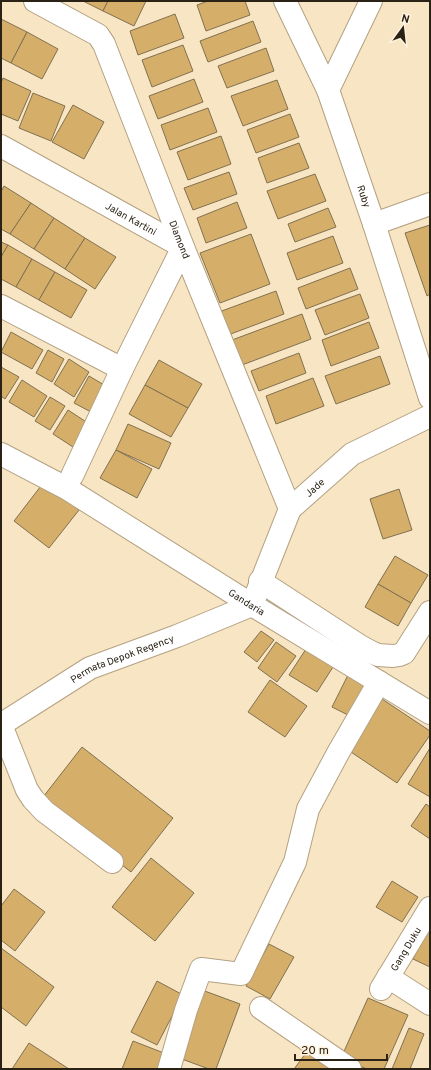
<svg xmlns="http://www.w3.org/2000/svg" width="431" height="1070" font-family="Overpass,sans-serif">
  <style>
    .building { fill: #d5af69; stroke: #817051 }
    .lines { fill: none; stroke-linecap: round; stroke-linejoin: round }
    .minor-casing { stroke: #b3a182; stroke-width: 24 }
    .minor { stroke: #fff; stroke-width: 22 }
    .labels { text-anchor: middle; stroke-width: 4; stroke-linejoin: round; paint-order: stroke }
    .street-label { font-size: 10px; fill: #292215; stroke: #fff3df }
  </style>
  <rect width="100%" height="100%" fill="#f8e5c3"/>
  <g class="building">
    <polygon points="83,1 108,1 103,11"/>
    <polygon points="108,1 146,1 134,26 103,11"/>
    <polygon points="208,1 245,1 250,15 206,31 197,5"/>
    <polygon points="175,14 184,38 138,55 130,31"/>
    <polygon points="1,19 27,32 11,63 1,58"/>
    <polygon points="253,21 261,42 208,62 200,41"/>
    <polygon points="27,32 58,49 42,79 11,63"/>
    <polygon points="183,45 193,71 152,87 142,60"/>
    <polygon points="266,48 274,71 227,88 218,66"/>
    <polygon points="3,78 31,91 18,121 1,114 1,83"/>
    <polygon points="194,79 203,102 158,119 149,96"/>
    <polygon points="277,80 288,109 243,126 231,96"/>
    <polygon points="33,93 65,106 51,141 19,128"/>
    <polygon points="73,105 104,122 84,159 52,142"/>
    <polygon points="208,108 217,132 170,150 161,125"/>
    <polygon points="290,114 299,137 256,153 247,130"/>
    <polygon points="221,136 231,164 188,180 177,152"/>
    <polygon points="299,143 309,168 267,183 258,158"/>
    <polygon points="229,172 237,194 193,210 184,188"/>
    <polygon points="315,174 326,201 278,219 267,191"/>
    <polygon points="4,186 31,203 10,234 1,229 1,192"/>
    <polygon points="237,202 247,228 206,243 197,218"/>
    <polygon points="31,203 54,218 34,249 10,234"/>
    <polygon points="328,208 336,227 295,242 288,224"/>
    <polygon points="54,218 85,238 65,269 34,249"/>
    <polygon points="430,225 430,294 427,296 405,233"/>
    <polygon points="251,234 270,284 220,303 200,253"/>
    <polygon points="333,236 343,263 297,280 287,253"/>
    <polygon points="85,238 116,257 95,289 65,269"/>
    <polygon points="1,242 8,245 1,257"/>
    <polygon points="8,245 32,259 16,287 1,279 1,257"/>
    <polygon points="32,259 55,272 39,300 16,287"/>
    <polygon points="350,268 358,289 306,309 298,288"/>
    <polygon points="55,272 87,290 71,318 39,300"/>
    <polygon points="276,291 284,314 228,335 219,312"/>
    <polygon points="360,294 369,318 325,335 315,310"/>
    <polygon points="302,314 311,339 242,365 232,340"/>
    <polygon points="369,322 379,348 331,366 322,340"/>
    <polygon points="11,332 43,350 32,369 1,352"/>
    <polygon points="48,350 64,359 52,382 36,373"/>
    <polygon points="299,353 306,373 259,391 251,371"/>
    <polygon points="380,356 390,384 336,404 325,376"/>
    <polygon points="69,359 89,372 74,397 54,384"/>
    <polygon points="159,360 202,384 188,408 145,385"/>
    <polygon points="1,367 19,377 5,399 1,396"/>
    <polygon points="89,376 106,386 91,412 74,403"/>
    <polygon points="313,378 324,406 276,424 266,396"/>
    <polygon points="22,380 47,396 34,417 9,402"/>
    <polygon points="145,385 188,408 171,437 129,414"/>
    <polygon points="50,397 65,406 50,430 35,421"/>
    <polygon points="68,410 88,423 73,447 53,434"/>
    <polygon points="128,424 171,443 159,469 116,450"/>
    <polygon points="116,450 152,469 137,498 100,478"/>
    <polygon points="44,482 79,510 49,548 14,521"/>
    <polygon points="399,489 412,530 383,539 370,499"/>
    <polygon points="395,556 428,575 411,603 378,584"/>
    <polygon points="378,584 411,603 398,626 365,607"/>
    <polygon points="261,631 274,640 257,662 244,652"/>
    <polygon points="276,642 296,656 277,682 258,668"/>
    <polygon points="306,649 333,667 317,692 289,675"/>
    <polygon points="348,675 366,685 350,716 332,707"/>
    <polygon points="270,680 307,706 285,737 248,712"/>
    <polygon points="382,699 430,731 430,735 397,783 348,750"/>
    <polygon points="82,747 173,818 131,872 40,801"/>
    <polygon points="430,748 430,797 408,784"/>
    <polygon points="426,804 430,807 430,839 411,826"/>
    <polygon points="151,858 194,893 155,941 112,907"/>
    <polygon points="392,881 418,897 402,922 376,907"/>
    <polygon points="14,889 45,912 15,951 1,940 1,906"/>
    <polygon points="430,925 430,967 413,959"/>
    <polygon points="269,944 294,957 270,999 246,986"/>
    <polygon points="1,948 54,987 26,1026 1,1007"/>
    <polygon points="157,981 183,995 157,1045 131,1032"/>
    <polygon points="202,990 240,1004 216,1069 209,1069 179,1058"/>
    <polygon points="368,998 408,1015 384,1069 367,1069 341,1058"/>
    <polygon points="409,1028 424,1034 410,1069 392,1069"/>
    <polygon points="133,1041 169,1055 164,1069 122,1069"/>
    <polygon points="29,1043 69,1069 12,1069"/>
    <polygon points="309,1049 335,1069 294,1069"/>
  </g>
  <g class="lines">
    <g class="minor-casing">
      <g id="minor">
        <path id="s1" d="M35,1l63,34 6,9 79,203 107,262"/>
        <path id="s2" d="M285,1l43,89 46,134 56,174"/>
        <polyline points="328,90 371,1"/>
        <path id="s3" d="M1,146l182,101 -61,122 -50,107"/>
        <polyline points="374,224 430,204"/>
        <polyline points="1,306 122,369"/>
        <path id="s4" d="M1,454l65,34 186,117 178,108"/>
        <polyline points="260,581 360,646 373,653 378,655 393,656 399,655 404,653 430,612"/>
        <path id="s5" d="M252,605l38,-96 62,-55 78,-38"/>
        <path id="s6" d="M112,862l-68,-51 -11,-12 -6,-9 -26,-65 4,-3 85,-54 87,-32 75,-31"/>
        <polyline points="388,977 430,1004"/>
        <path id="s7" d="M381,989l49,-81"/>
        <polyline points="261,1008 350,1069"/>
        <polyline points="169,1069 186,1010 201,969 241,974 295,862 308,809 338,753 379,682"/>
      </g>
    </g>
    <use href="#minor" class="minor"/>
  </g>
  <g class="labels">
    <g class="street-label">
      <text dy="4" stroke="none"><textPath href="#s2" startOffset="211">Ruby</textPath></text>
      <text dy="4" stroke="none"><textPath href="#s3" startOffset="149">Jalan Kartini</textPath></text>
      <text dy="4" stroke="none"><textPath href="#s1" startOffset="292">Diamond</textPath></text>
      <text dy="4" stroke="none"><textPath href="#s5" startOffset="136">Jade</textPath></text>
      <text dy="4" stroke="none"><textPath href="#s4" startOffset="287">Gandaria</textPath></text>
      <text dy="4" stroke="none"><textPath href="#s6" startOffset="321">Permata Depok Regency</textPath></text>
      <text dy="4" stroke="none"><textPath href="#s7" startOffset="47">Gang Duku</textPath></text>
    </g>
  </g>
  <rect width="431" height="1070" fill="none" stroke="#292215" stroke-width="4"/>
  <g transform="translate(403 28) rotate(15)" stroke="#fff3df" stroke-width="3" paint-order="stroke">
  <path d="M0-3L7 15L0 10L-7 15Z" fill="#292215"/>
  <text y="-6" font-size="11" font-weight="bold" text-anchor="middle" fill="#292215">N</text>
  </g>
  <path d="M295 1054v6h92v-6" fill="none" stroke="#292215" stroke-width="2"/>
  <text x="301" y="1054" font-size="12" fill="#292215" stroke="#fff3df" stroke-width="3" paint-order="stroke">20 m</text>
</svg>
